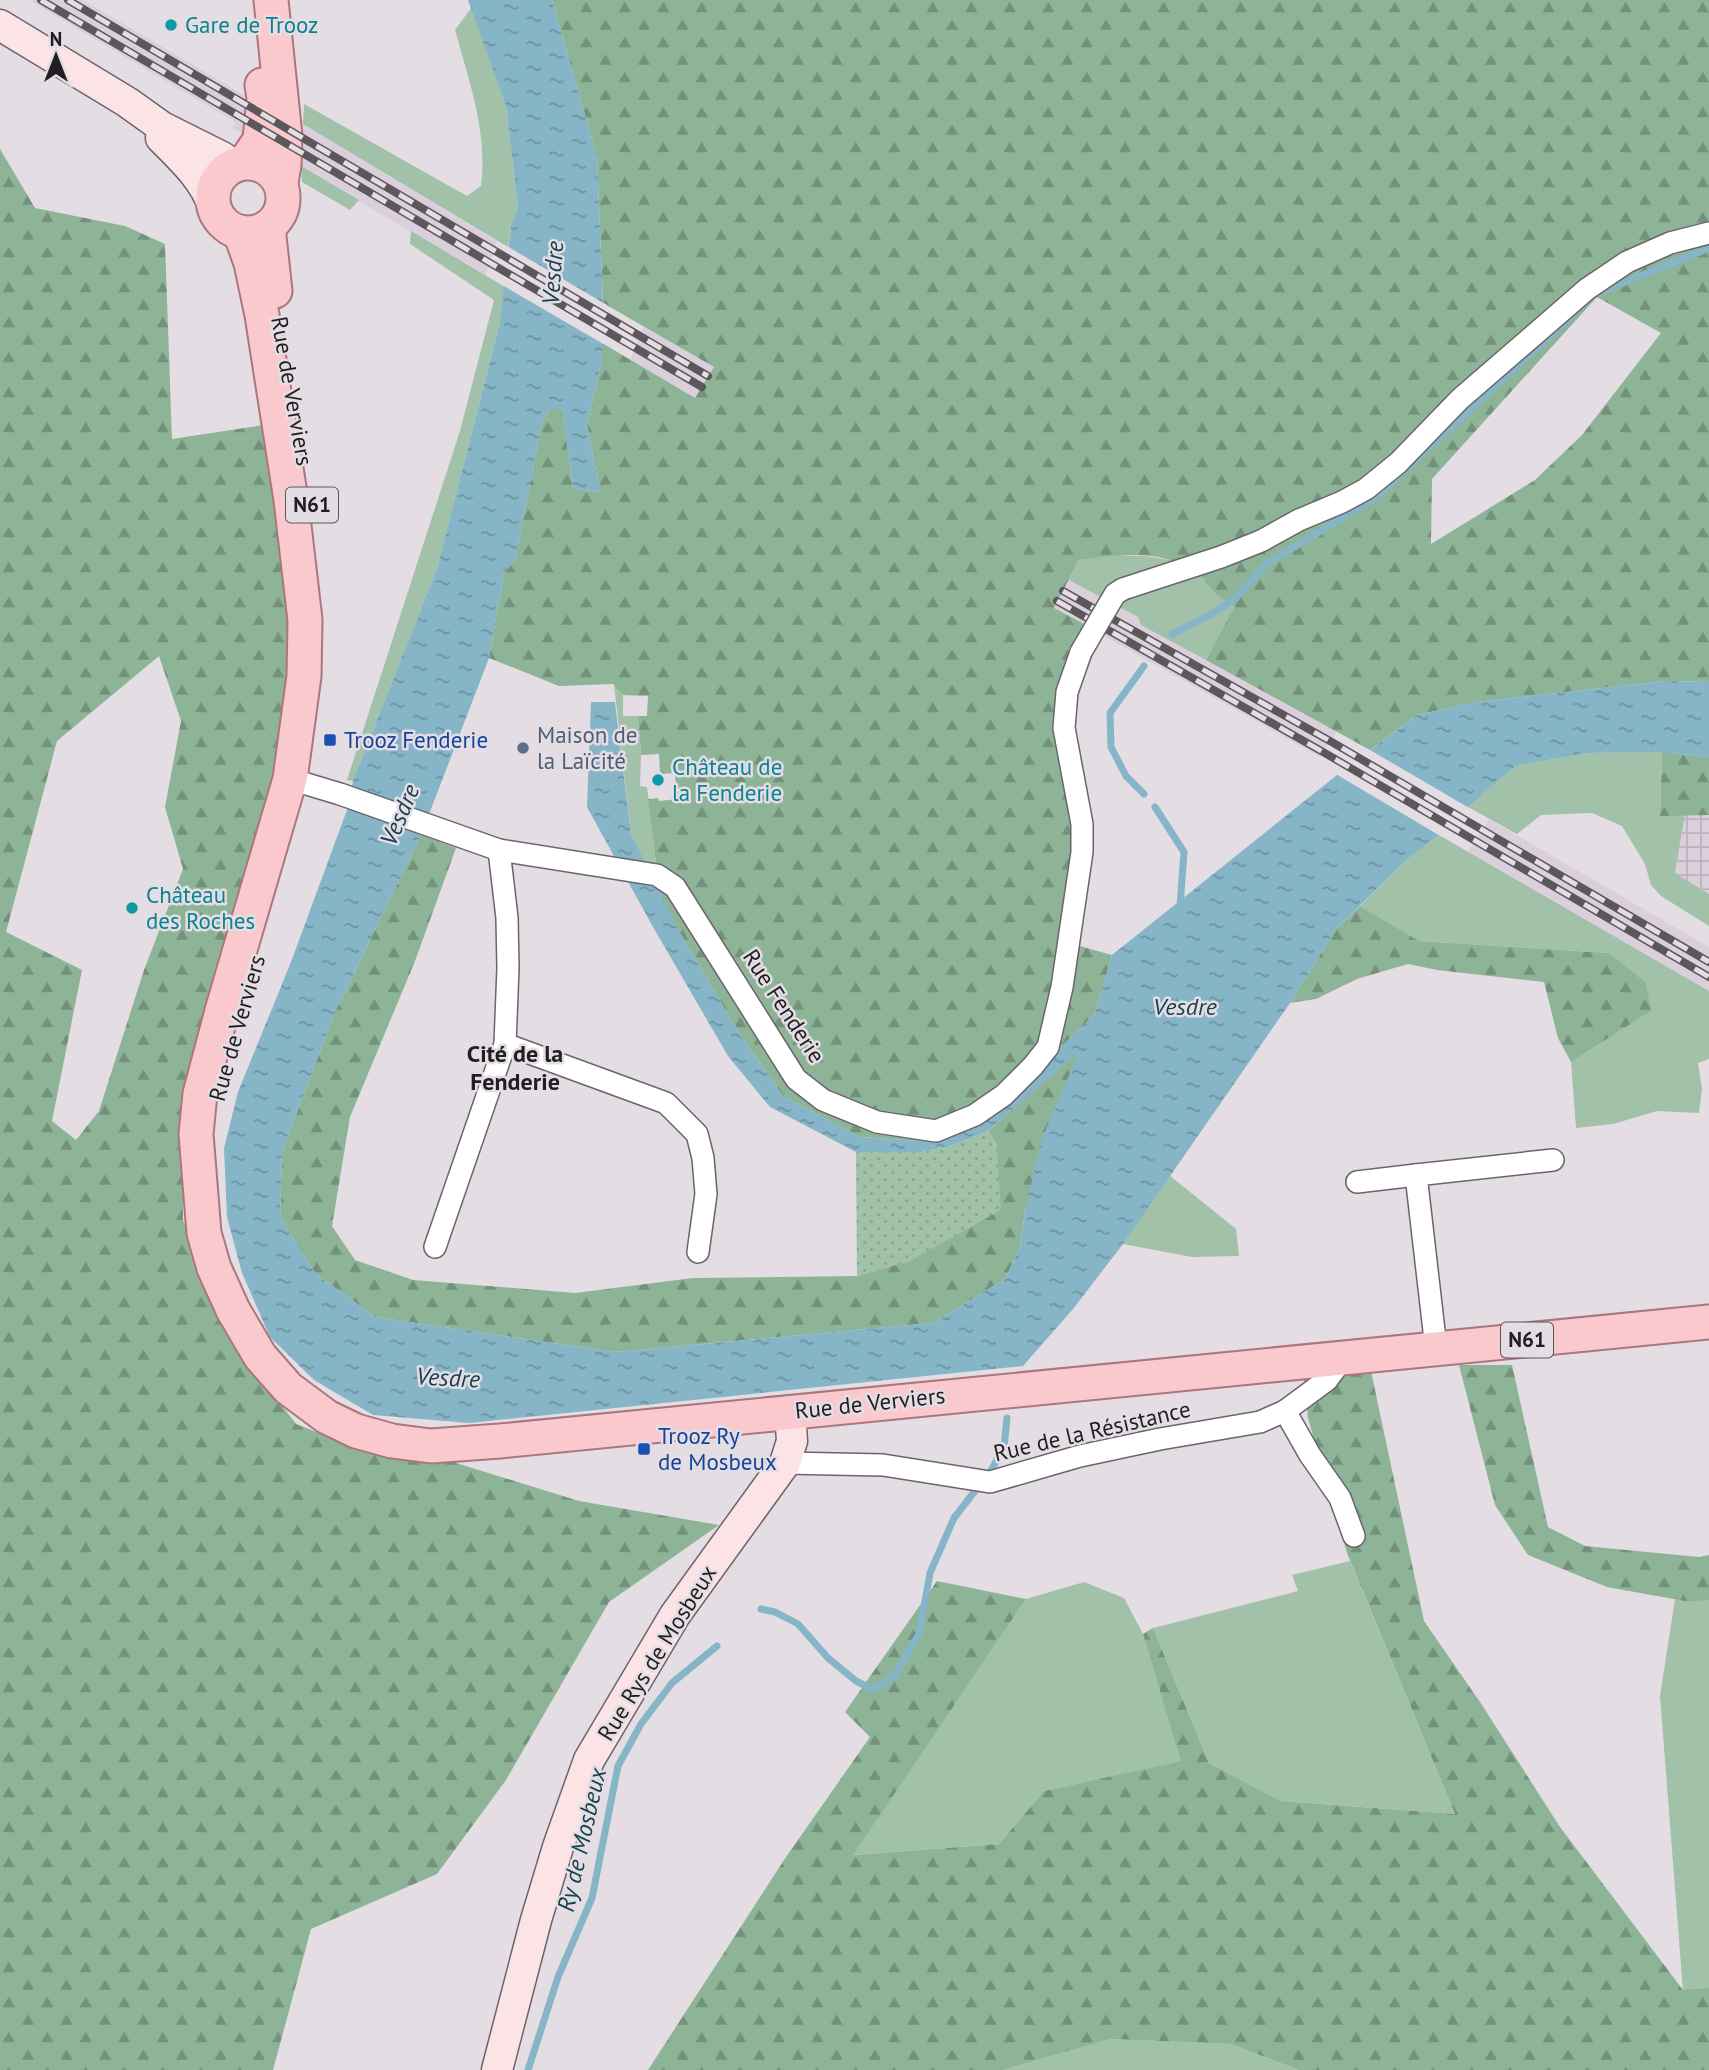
<svg xmlns="http://www.w3.org/2000/svg" width="1709" height="2070" font-family="'PT Sans',sans-serif">
  <style>
    .industrial { fill: url(#industrial-grid) }
    .built { fill: #dbcfdc }
    .green { fill: #a1c1a8 }
    .forest { fill: url(#forest-firs); fill-rule: evenodd }
    .park { fill: url(#park-dots) }
    .water { fill: url(#water-ripples) }
    .pier { fill: #e4dde4 }
    .lines { fill: none; stroke-linecap: round; stroke-linejoin: round }
    .stream { stroke: #85b5c7; stroke-width: 7 }
    .street-casing { stroke: #6a656b; stroke-width: 24 }
    .secondary-casing { stroke: #6a656b; stroke-width: 33 }
    .primary-casing { stroke: #ab767c; stroke-width: 37 }
    .street { stroke: #fff; stroke-width: 21 }
    .secondary { stroke: #fce4e6; stroke-width: 30 }
    .primary { stroke: #fac9ce; stroke-width: 33 }
    .rail-casing { stroke: #5b575b; stroke-width: 8 }
    .rail { stroke: #e4dde4; stroke-width: 5; stroke-dasharray: 16; stroke-linecap: butt }
    .street-bridge-casing { stroke: #6a656b; stroke-width: 24; stroke-linecap: butt }
    .street-bridge { stroke: #fff; stroke-width: 21 }
    .culture-dot { fill: #0f9aa8; stroke: #e4dde4; stroke-width: 2.5 }
    .transit-dot { fill: #1a4fb4; stroke: #e4dde4; stroke-width: 2.5 }
    .service-dot { fill: #5c6f8a; stroke: #e4dde4; stroke-width: 2.5 }
    .labels { text-anchor: middle; stroke-width: 5; stroke-linejoin: round; paint-order: stroke }
    .shield { fill: #e4dde4; stroke: #5c575c; stroke-width: 2 }
    .shield-label { font-size: 21px; font-weight: bold; fill: #211e21 }
    .culture-label { font-size: 23px; fill: #0d838f; stroke: #e4dde4; text-anchor: start }
    .street-label { font-size: 23px; fill: #211e21; stroke: #e4dde4 }
    .service-label { font-size: 23px; fill: #4e5e75; stroke: #e4dde4; text-anchor: start }
    .transit-label { font-size: 23px; fill: #164399; stroke: #e4dde4; text-anchor: start }
    .water-label { font-size: 24px; font-style: italic; fill: #16414f; stroke: #e4dde4 }
    .neighbourhood-label { font-size: 24px; font-weight: bold; fill: #211e21; stroke: #e4dde4 }
  </style>
  <defs>
    <pattern id="industrial-grid" width="8" height="8" patternUnits="userSpaceOnUse" patternTransform="scale(1.75)"><rect width="8" height="8" fill="#dbcfdc"/><path d="M0 4h8M4 0v8" fill="none" stroke="#bcb1bc"/></pattern>
    <pattern id="forest-firs" width="22" height="20" patternUnits="userSpaceOnUse" patternTransform="scale(1.75)"><rect width="22" height="20" fill="#8eb497"/><path d="M5 1l3.5 6h-7zM16 11l3.5 6h-7z" fill="#74927b"/></pattern>
    <pattern id="park-dots" width="8" height="8" patternUnits="userSpaceOnUse" patternTransform="scale(1.75)"><rect width="8" height="8" fill="#a1c1a8"/><path d="M2 2h.1M6 6h.1" fill="none" stroke="#8aa590" stroke-width="1.8" stroke-linecap="round"/></pattern>
    <pattern id="water-ripples" width="26" height="14" patternUnits="userSpaceOnUse" patternTransform="scale(1.75)"><rect width="26" height="14" fill="#85b5c7"/><path d="M2 4q2-2 4 0t4 0M15 11q2-2 4 0t4 0" fill="none" stroke="#6c93a1"/></pattern>
  </defs>
  <rect width="100%" height="100%" fill="#e4dde4"/>
  <polygon class="industrial" points="1685,814 1709,815 1709,894 1675,873"/>
  <g class="built">
    <polygon points="29,0 83,0 244,95 249,93 303,124 497,241 486,275 232,128 235,122"/>
    <polygon points="644,327 714,367 695,399 630,360"/>
    <polygon points="1069,580 1138,617 1141,625 1337,731 1320,757 1054,608"/>
    <polygon points="1489,819 1709,947 1709,991 1468,851"/>
  </g>
  <g class="green">
    <path d="M472,7l34,99 12,101 -7,19 -3,21 -205,-123 1,-20 163,92 14,-10c7,-53 -12,-105 -26,-156z"/>
    <polygon points="301,166 359,200 350,210 302,182"/>
    <polygon points="411,231 505,287 500,322 437,569 353,781 347,780 460,431 494,300 410,244"/>
    <polygon points="1110,555 1145,556 1176,561 1199,574 1216,594 1236,606 1206,660 1141,625 1138,617 1069,580 1079,560"/>
    <polygon points="614,684 623,695 623,716 638,716 641,755 640,786 647,787 656,865 646,868 631,834"/>
    <polygon points="1662,752 1660,815 1685,814 1675,873 1709,894 1709,926 1661,896 1651,885 1645,864 1622,826 1592,813 1541,815 1517,834 1468,807 1515,766 1587,753"/>
    <polygon points="1439,835 1709,991 1709,1059 1698,1063 1702,1089 1699,1113 1657,1111 1613,1124 1576,1128 1571,1062 1651,1011 1609,953 1419,941 1360,906 1404,862"/>
    <polygon points="1169,1175 1236,1229 1239,1256 1192,1257 1123,1244"/>
    <polygon points="1350,1561 1455,1814 1281,1801 1209,1763 1153,1628 1298,1591 1292,1575"/>
    <polygon points="1084,1582 1124,1598 1143,1634 1182,1761 1044,1791 999,1844 852,1855 1026,1599"/>
    <polygon points="1675,1599 1690,1602 1709,1600 1709,1988 1683,1991 1660,1696"/>
    <polygon points="1111,2039 1231,2044 1299,2070 1003,2070"/>
  </g>
  <g class="forest">
    <path d="M552,0h1157v682l-44,-1 -189,21 -59,13 -47,35 -164,-90 29,-54c-6,-4 -12,-7 -18,-11 -7,-6 -11,-14 -18,-20 -32,-27 -82,-21 -120,-15l-25,48 49,26 -19,31 -12,30 4,250 36,10 -17,59 -111,108 -33,13 -29,6 -62,-4 -77,-41 -45,-65 -58,-98 -34,-65 10,-4 -8,-65 10,-1 1,3 18,-2 -2,-26 -15,1 -1,-20 -18,1 -3,-39h9l1,-20 -25,-1 -10,-11 -54,2 -70,-28 15,-85 11,-13 27,-138 9,-13 11,-2 11,82 27,3 -13,-67 15,-66v-16l93,55 19,-31 -111,-64 -6,-146zM1597,297l64,36 -79,102 -47,45 -104,64 1,-65z"/>
    <path d="M0,149l35,59 90,18 40,18 7,195 98,-15 21,194 -7,148 -101,344v110l52,124 61,80 62,24 98,15 123,38 140,24 -110,77 -103,178 -69,94 -126,55 -38,141h-273zM159,656l22,65 -16,86 18,62 -39,101 -45,141 -23,29 -24,-19 30,-151 -76,-38 51,-191z"/>
    <polygon points="1662,752 1709,757 1709,815 1660,816"/>
    <polygon points="421,835 456,848 415,961 350,1117 332,1226 355,1260 413,1280 575,1293 693,1278 857,1276 912,1260 997,1145 988,1131 1079,1051 1025,1210 1020,1248 1005,1279 933,1323 615,1352 375,1317 315,1273 280,1218 282,1152 335,1012"/>
    <polygon points="1360,906 1419,941 1609,953 1646,983 1651,1011 1571,1062 1558,1038 1544,982 1437,970 1408,964 1357,979 1316,999 1290,1003 1336,929"/>
    <polygon points="1459,1365 1512,1365 1548,1527 1585,1546 1699,1557 1709,1555 1709,1600 1690,1602 1607,1587 1528,1555 1495,1505"/>
    <polygon points="1371,1371 1424,1621 1480,1702 1560,1827 1683,1990 1709,1988 1709,2070 1299,2070 1231,2044 1111,2039 1003,2070 648,2070 784,1860 870,1737 845,1712 937,1581 1026,1599 853,1855 999,1844 1044,1791 1181,1761 1143,1634 1153,1628 1209,1763 1281,1801 1455,1814 1347,1553 1308,1418 1304,1380"/>
  </g>
  <polygon class="park" points="988,1131 997,1145 1001,1210 912,1260 857,1276 856,1152 921,1152 950,1146"/>
  <polygon class="water" points="468,0 552,0 597,157 603,303 602,359 587,425 600,492 573,489 562,408 551,409 542,422 515,560 504,573 489,658 421,835 335,1012 282,1152 280,1218 315,1273 375,1317 615,1352 933,1323 1005,1279 1020,1248 1025,1211 1041,1141 1079,1052 988,1131 950,1146 921,1152 856,1152 770,1107 728,1056 653,927 587,807 591,702 615,702 631,834 680,933 738,1031 783,1096 860,1137 922,1141 951,1135 984,1122 1095,1014 1112,955 1337,775 1417,715 1476,702 1665,681 1709,682 1709,757 1661,752 1587,753 1515,766 1468,807 1439,835 1404,862 1336,929 1290,1003 1123,1244 1073,1309 1023,1366 469,1423 373,1415 314,1380 270,1337 242,1273 227,1217 224,1148 238,1092 291,962 347,810 353,781 437,569 500,322 511,226 518,207 506,106"/>
  <g class="pier">
    <polygon points="505,245 607,305 605,345 502,285"/>
    <polygon points="1367,749 1370,750 1471,809 1442,837 1334,773"/>
  </g>
  <g class="lines">
    <g class="stream">
      <polyline points="1596,294 1709,248"/>
      <polyline points="1172,634 1210,615 1236,598 1266,564 1375,498 1572,316"/>
      <polyline points="1144,666 1110,713 1111,747 1126,776 1144,794"/>
      <polyline points="1155,807 1184,852 1180,906"/>
      <polyline points="761,1609 775,1612 798,1624 828,1658 856,1681 870,1688 880,1686 895,1675 919,1634 930,1573 954,1518 992,1469 1004,1447 1007,1418"/>
      <polyline points="528,2070 558,1977 592,1898 618,1766 641,1724 672,1683 717,1646"/>
    </g>
    <g class="street-casing">
      <g id="street">
        <polyline points="1123,589 1221,557 1261,541 1299,520 1342,502 1366,489 1398,463 1460,399 1587,289 1627,262 1670,243 1709,233"/>
        <polyline points="290,779 340,794 499,850 657,875 675,887 796,1079 823,1100 877,1122 936,1131 975,1115 1004,1095 1033,1066 1048,1047 1062,987 1082,852 1082,824 1064,728 1067,692 1081,652"/>
        <polyline points="505,1044 666,1103 697,1134 703,1158 706,1194 698,1252"/>
        <polyline points="1357,1182 1416,1175"/>
        <polyline points="435,1247 505,1044 508,968 507,918 499,850"/>
        <polyline points="1436,1348 1416,1175 1553,1160"/>
        <polyline points="1285,1411 1310,1455 1340,1498 1354,1536"/>
        <polyline points="785,1463 883,1465 990,1482 1080,1456 1160,1439 1260,1422 1285,1411 1327,1380 1344,1357"/>
      </g>
    </g>
    <g class="secondary-casing">
      <g id="secondary">
        <polyline points="0,25 127,102 162,127 222,157 233,165"/>
        <path d="M161,138c21,21 43,41 53,70"/>
        <polyline points="497,2070 536,1920 558,1847 589,1760 675,1615 785,1463 792,1441 790,1411"/>
      </g>
    </g>
    <g class="primary-casing">
      <g id="primary">
        <polyline points="271,0 285,136 284,165 281,182"/>
        <polyline points="245,162 260,140 264,98 262,85"/>
        <circle cx="248" cy="198" r="35"/>
        <polyline points="268,227 275,291"/>
        <polyline points="240,232 251,263 262,315 291,500 305,620 304,676 290,779 222,1011 200,1094 196,1134 204,1233 214,1268 233,1310 260,1356 288,1388 327,1417 356,1431 392,1441 431,1446 500,1441 1709,1322"/>
      </g>
    </g>
    <use href="#street" class="street"/>
    <use href="#secondary" class="secondary"/>
    <use href="#primary" class="primary"/>
    <g class="rail-casing">
      <g id="rail">
        <polyline points="41,0 702,387"/>
        <polyline points="68,0 708,376"/>
        <polyline points="1063,591 1330,741 1709,962"/>
        <polyline points="1057,601 1323,752 1709,977"/>
      </g>
    </g>
    <use href="#rail" class="rail"/>
    <g class="street-bridge-casing">
      <polyline id="street-bridge" points="1081,652 1115,594 1123,589"/>
    </g>
    <use href="#street-bridge" class="street-bridge"/>
  </g>
  <g class="culture-dot">
    <circle cx="171" cy="25" r="7"/>
    <circle cx="658" cy="780" r="7"/>
    <circle cx="132" cy="908" r="7"/>
  </g>
  <g class="transit-dot">
    <rect x="323" y="733" width="14" height="14" rx="3.5"/>
    <rect x="637" y="1442" width="14" height="14" rx="3.5"/>
  </g>
  <circle class="service-dot" cx="523" cy="748" r="7"/>
  <g class="labels">
    <g class="shield">
      <rect x="286" y="487.5" width="52" height="35" rx="5"/>
      <rect x="1501" y="1322.5" width="52" height="35" rx="5"/>
    </g>
    <g class="shield-label">
      <text x="312" y="512">N61</text>
      <text x="1527" y="1347">N61</text>
    </g>
    <g class="culture-label">
      <text x="185" y="33">Gare de Trooz</text>
      <text x="672" y="775">Château de<tspan x="672" dy="26">la Fenderie</tspan></text>
      <text x="146" y="903">Château<tspan x="146" dy="26">des Roches</tspan></text>
    </g>
    <g class="street-label">
      <text transform="translate(292 391) rotate(80)" y="8">Rue de Verviers</text>
      <text transform="translate(784 1006) rotate(57)" y="8">Rue Fenderie</text>
      <text transform="translate(237 1028) rotate(-74)" y="8">Rue de Verviers</text>
      <text transform="translate(870 1403) rotate(-6)" y="8">Rue de Verviers</text>
      <text transform="translate(1092 1431) rotate(-13)" y="8">Rue de la Résistance</text>
      <text transform="translate(657 1653) rotate(-58)" y="8">Rue Rys de Mosbeux</text>
    </g>
    <g class="service-label">
      <text x="537" y="743">Maison de<tspan x="537" dy="26">la Laïcité</tspan></text>
    </g>
    <g class="transit-label">
      <text x="344" y="748">Trooz Fenderie</text>
      <text x="658" y="1444">Trooz Ry<tspan x="658" dy="26">de Mosbeux</tspan></text>
    </g>
    <g class="water-label">
      <text transform="translate(553 273) rotate(-86)" y="8">Vesdre</text>
      <text transform="translate(400 815) rotate(-67)" y="8">Vesdre</text>
      <text x="1185" y="1015">Vesdre</text>
      <text transform="translate(448 1378) rotate(3)" y="8">Vesdre</text>
      <text transform="translate(582 1840) rotate(-77)" y="8">Ry de Mosbeux</text>
    </g>
    <g class="neighbourhood-label">
      <text x="515" y="1062">Cité de la<tspan x="515" dy="28">Fenderie</tspan></text>
    </g>
  </g>
  <g transform="translate(56 56)" stroke="#e4dde4" stroke-width="5" paint-order="stroke">
  <path d="M0-5L12 26L0 18L-12 26Z" fill="#211e21"/>
  <text y="-10" font-size="19" font-weight="bold" text-anchor="middle" fill="#211e21">N</text>
  </g>
</svg>
